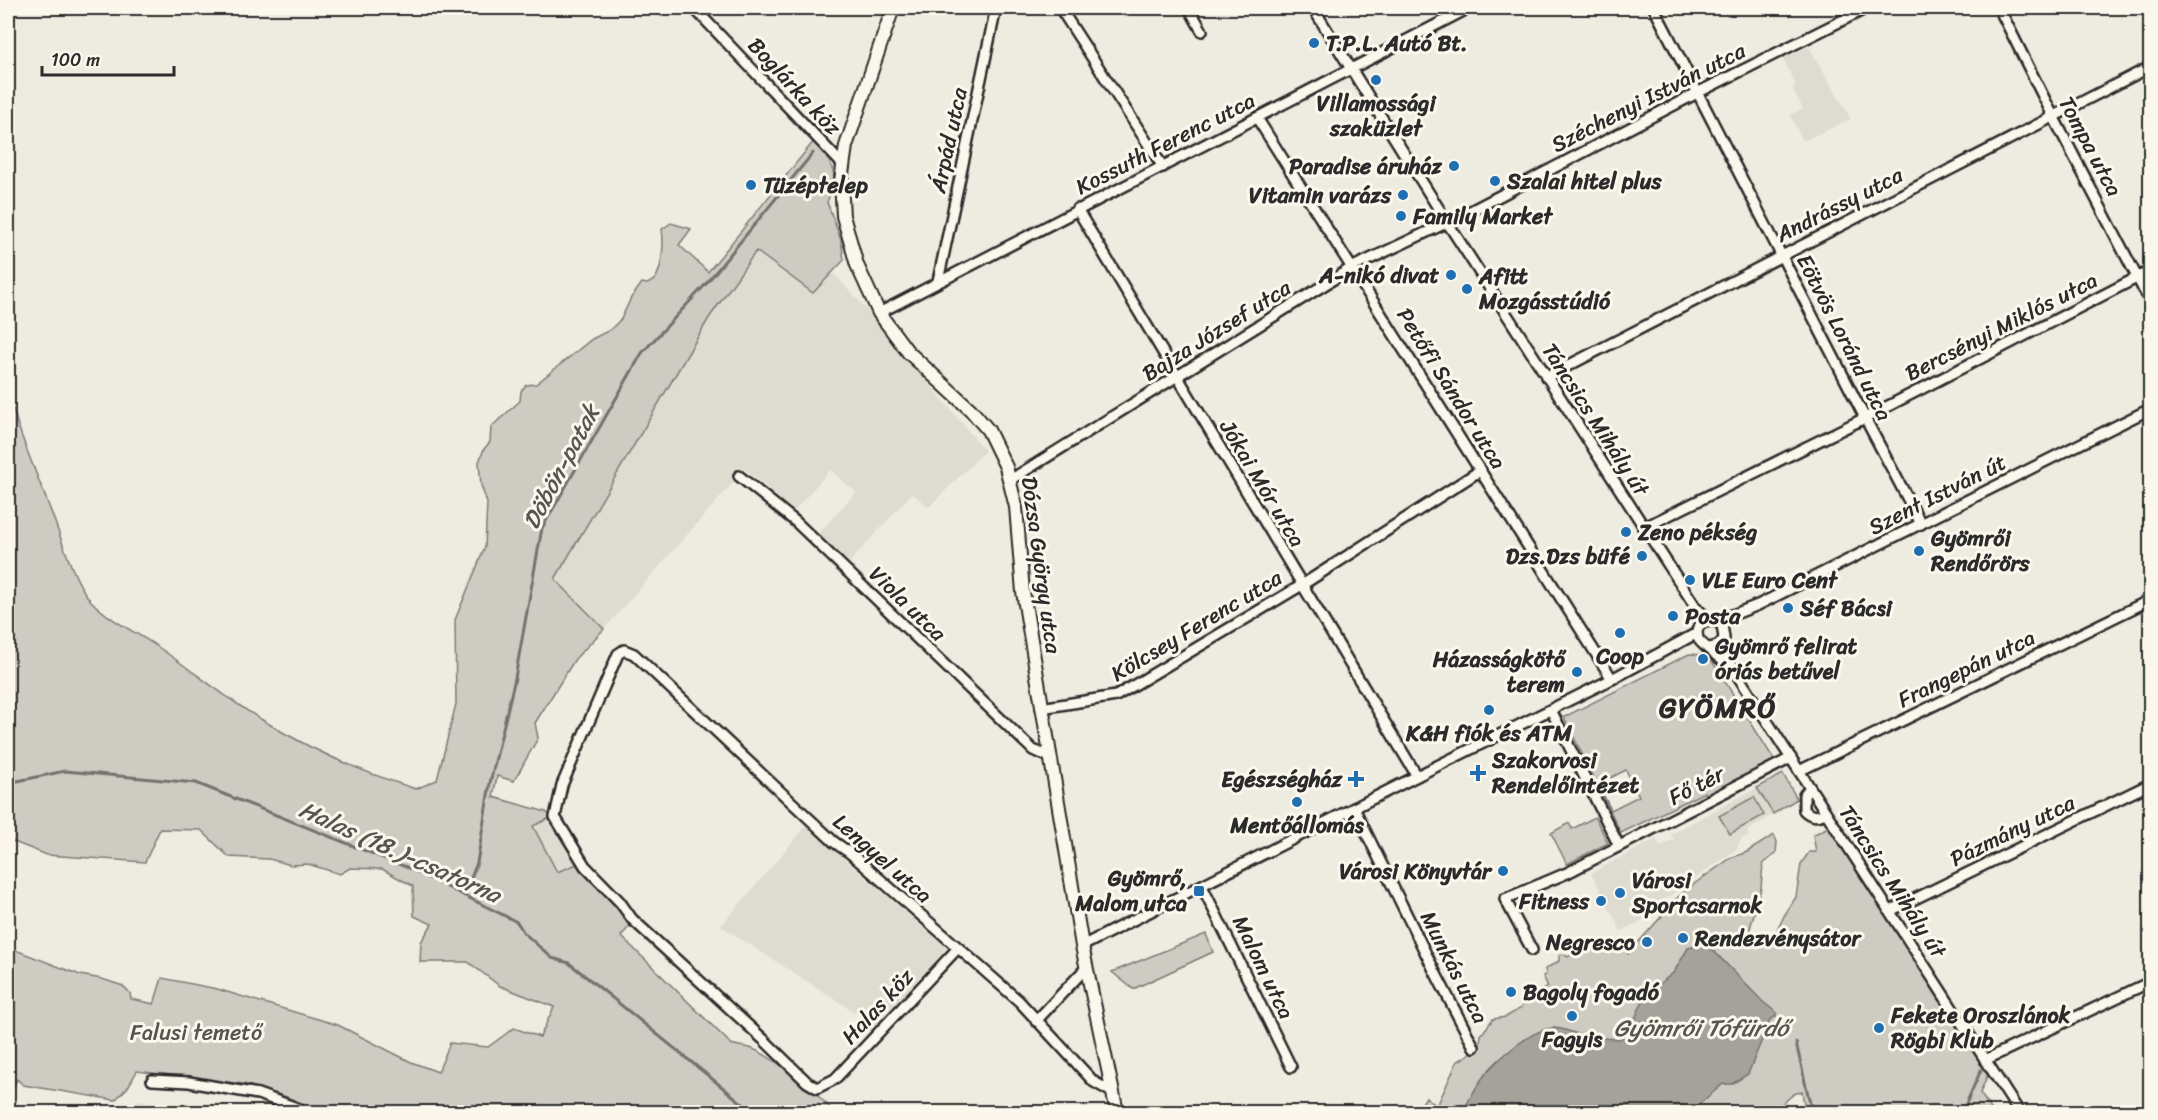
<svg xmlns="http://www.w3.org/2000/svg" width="2158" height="1120" font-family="Sriracha,sans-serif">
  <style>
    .built { fill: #dedbd1 }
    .green { fill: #cecbc2; stroke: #7c7b76; stroke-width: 1.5; fill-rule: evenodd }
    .water { fill: #a4a29a; stroke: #74726e; stroke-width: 1.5 }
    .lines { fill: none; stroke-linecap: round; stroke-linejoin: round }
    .stream { stroke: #74726e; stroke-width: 3 }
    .minor-casing { stroke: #2b2b2b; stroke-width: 14 }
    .major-casing { stroke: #2b2b2b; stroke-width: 16 }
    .minor { stroke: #fbf7ec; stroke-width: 9 }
    .major { stroke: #fbf7ec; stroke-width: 12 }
    .poi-dot { fill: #1f6fb2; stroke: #fbf7ec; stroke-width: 2 }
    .labels { text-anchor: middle; stroke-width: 6; stroke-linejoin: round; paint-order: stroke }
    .poi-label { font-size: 22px; font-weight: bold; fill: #2b2b2b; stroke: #fbf7ec; text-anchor: start }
    .street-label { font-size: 22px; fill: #2b2b2b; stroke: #fbf7ec }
    .park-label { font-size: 22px; fill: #545351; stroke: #fbf7ec }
    .water-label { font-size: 24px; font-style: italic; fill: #555552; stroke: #fbf7ec }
    .district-label { font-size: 28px; font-weight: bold; letter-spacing: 1.5px; fill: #2b2b2b; stroke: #fbf7ec }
  </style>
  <rect width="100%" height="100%" fill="#eeebe0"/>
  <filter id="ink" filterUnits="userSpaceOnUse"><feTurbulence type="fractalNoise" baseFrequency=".0167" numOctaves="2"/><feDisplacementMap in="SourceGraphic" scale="12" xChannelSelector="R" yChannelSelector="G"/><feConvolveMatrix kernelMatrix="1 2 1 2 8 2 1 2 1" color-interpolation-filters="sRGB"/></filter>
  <g filter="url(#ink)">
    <g class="built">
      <polygon points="1809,47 1851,119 1803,141 1790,115 1803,109 1792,88 1796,85 1783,58"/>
      <polygon points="756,250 813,293 833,273 873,316 985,451 929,507 912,493 849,563 818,534 856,492 830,470 794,511 745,469 604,629 555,580 709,318"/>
      <polygon points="1783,774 1797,799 1747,831 1749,836 1741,839 1736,850 1668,897 1647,908 1651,916 1621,931 1591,873 1656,839 1660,847 1674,839 1671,834"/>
      <polygon points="552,817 580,863 557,872 533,826"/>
      <polygon points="806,826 947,948 875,1025 721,926"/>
      <polygon points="139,1100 156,1104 191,1112 126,1112"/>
    </g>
    <g class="green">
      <path d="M814,141c18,24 27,30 13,61l14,38 3,20 -31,33 -57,-42 -47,67 -154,261 49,50 -29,30 -40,64 3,15 -24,43 -17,-5 -4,21 53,15 6,5 -19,9 24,46 23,-9 3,6 48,56 -10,11 110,108c7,2 13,3 19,4 24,8 68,46 84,64h-514l-33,-15 -43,-13 -107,-13 -9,16 -13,13 -92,-15 -6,-6 -4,10v17l-5,6v-34l2,-7 -2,-1v-123l72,28 22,4 21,7 7,7 1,6 23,5 8,-26 55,11 121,36 73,37 27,10 12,-29 38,4 26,-19 26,9 14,-30 -54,-21 -32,-24h-48l1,-20 11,-18 -18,-8 -1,-30 -31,-17 -32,-1 -10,6 -32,-10 -17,1 -22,-6 -40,-2 -28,-27 -41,-1 -15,33 -98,-7 -38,-15 -1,3v-454c9,42 27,80 42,120 10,25 24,74 41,92 19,20 45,31 67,46 34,23 66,50 101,71 49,31 102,54 157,71l21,-9 19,-76 -1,-84 30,-73 2,-44 -6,-18 -2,-23 5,-13 6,-7 1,-15 29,-26 1,-10 5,-6 10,-1 56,-45 18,-9 11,-11 10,-21 11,-15 5,1c1,0 7,-4 8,-5 8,-12 9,-37 7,-50l9,-6 20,6 -12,16 29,27z"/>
      <path d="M1689,654l14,1 9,6 63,100 -67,36 -3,-5 -84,41 -57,-116zM1626,770l13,26 -28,14 -13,-26z"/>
      <polygon points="1783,774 1797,799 1773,814 1757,788"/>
      <polygon points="1754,797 1764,815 1730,834 1719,816"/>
      <polygon points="1595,817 1608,843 1567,864 1551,833 1569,823 1572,829"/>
      <path d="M1830,826l158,248 -8,19 13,19h-188l-3,-21 -8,3 -15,12v6h-363l10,-15 11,9 20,-44 11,-7 12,-12 1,-8 12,-16 13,-2 15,-9 3,-7 24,-14 -5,-11 3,-2 -1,-5 14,-8v-5l4,-2 5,3c5,-3 8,-7 15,-10 12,-5 26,-1 38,-4l7,11 33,-37 5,-10 28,-23 37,-26 16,-6 27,-17 3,7 -1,11 -13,11 -2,24 -12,44 9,8 13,3 13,-27 12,-19 5,-33 8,-12h7l-3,-17z"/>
      <polygon points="1206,934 1213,952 1133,989 1112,972"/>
    </g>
    <path class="water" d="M1703,944l5,1 55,57 13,10v4l-6,4 -22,54 -16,10h-9l-33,28h-227c6,-12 13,-26 21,-36 13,-17 48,-47 69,-48 15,0 31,10 45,13l2,-3 20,1 5,-3 5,-6 15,-34 29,-24 14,-24z"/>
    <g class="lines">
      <g class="stream">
        <polyline points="8,783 65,771 196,783 411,869 517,922 524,933 552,958 569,963 579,971 753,1112"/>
        <polyline points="464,895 477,863 490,783 515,678 542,528 642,353 705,285 813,153"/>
        <polyline points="1796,1043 1812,1112"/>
        <polyline points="1959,1112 1965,1106 1981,1070"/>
      </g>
      <g class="minor-casing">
        <g id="minor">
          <polyline points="694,8 843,165"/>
          <polyline points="1060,8 1163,167"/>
          <polyline points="1189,8 1202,31"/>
          <polyline points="1313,8 1447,222 1695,606 1708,620"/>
          <polyline points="1654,8 1865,418 1921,524"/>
          <polyline points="1999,8 2054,118 2150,302"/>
          <polyline points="1257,118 1612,679"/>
          <polyline points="1077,209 1417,776"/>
          <polyline points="938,281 996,8"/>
          <polyline points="879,313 1469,8"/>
          <polyline points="1546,377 2150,67"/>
          <polyline points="739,476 796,522 1033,750 1050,757"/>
          <polyline points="1010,480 1353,267 1461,216 1699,92 1867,8"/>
          <polyline points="1643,528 1865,418 2150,271"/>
          <polyline points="1717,621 1758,605 2150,409"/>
          <polyline points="1721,643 1736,673 2019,1112"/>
          <path d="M1709,648c7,-1 12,-3 15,-10l-2,-13c-10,-8 -30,-3 -24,13 1,5 26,23 32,29"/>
          <polyline points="1041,708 1116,696 1302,585 1481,470"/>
          <polyline points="1551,710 1619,846"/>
          <polyline points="1799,771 2150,600"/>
          <path d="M1810,788l-6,7v15c7,7 13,7 22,3"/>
          <polyline points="1354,808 1436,974 1474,1047"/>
          <polyline points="1202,886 1291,1067"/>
          <polyline points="1890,911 2150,784"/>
          <polyline points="1082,946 1417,776 1612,679 1697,633"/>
          <polyline points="958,948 835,1079 817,1088 807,1082 763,1039 632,919 620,902 585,866 555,817 562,785 618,654 624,650 634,654 834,842 850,853 1019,1001 1094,1082 1112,1092"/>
          <polyline points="1532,950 1505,899 1567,873 1791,758"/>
          <polyline points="1036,1021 1086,968"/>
          <polyline points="1985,1060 2150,982"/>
          <polyline points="152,1080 189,1082 258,1094 308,1112"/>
        </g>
      </g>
      <g class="major-casing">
        <polyline id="major" points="893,8 846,146 841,181 843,216 857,265 879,313 908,352 971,410 988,430 1006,467 1016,507 1023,592 1082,946 1117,1112"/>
      </g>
      <use href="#minor" class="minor"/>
      <use href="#major" class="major"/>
    </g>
  </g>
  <g class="poi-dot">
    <circle cx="1314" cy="43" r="6"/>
    <circle cx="1376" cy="80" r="6"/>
    <circle cx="1454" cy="166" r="6"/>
    <circle cx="1495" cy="181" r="6"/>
    <circle cx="751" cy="185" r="6"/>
    <circle cx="1403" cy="195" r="6"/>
    <circle cx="1401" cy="216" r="6"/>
    <circle cx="1451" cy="275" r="6"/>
    <circle cx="1467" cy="289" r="6"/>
    <circle cx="1626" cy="532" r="6"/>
    <circle cx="1919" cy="551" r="6"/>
    <circle cx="1642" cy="556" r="6"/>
    <circle cx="1690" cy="580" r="6"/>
    <circle cx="1788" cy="608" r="6"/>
    <circle cx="1673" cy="616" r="6"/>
    <circle cx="1620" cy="633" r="6"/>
    <circle cx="1703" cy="659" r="6"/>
    <circle cx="1577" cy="672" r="6"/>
    <circle cx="1489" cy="710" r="6"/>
    <path d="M1475 764h6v6h6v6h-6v6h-6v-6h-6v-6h6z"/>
    <path d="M1353 770h6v6h6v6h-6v6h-6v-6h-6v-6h6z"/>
    <circle cx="1297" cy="802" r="6"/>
    <circle cx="1503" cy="871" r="6"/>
    <rect x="1193" y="885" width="12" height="12" rx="3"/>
    <circle cx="1620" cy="893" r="6"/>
    <circle cx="1601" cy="901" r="6"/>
    <circle cx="1683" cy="938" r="6"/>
    <circle cx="1647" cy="942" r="6"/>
    <circle cx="1511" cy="992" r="6"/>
    <circle cx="1572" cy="1016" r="6"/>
    <circle cx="1879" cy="1028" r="6"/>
  </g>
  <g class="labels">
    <g class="poi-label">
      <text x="1326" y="51">T.P.L. Autó Bt.</text>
      <text x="1376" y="111" text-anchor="middle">Villamossági<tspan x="1376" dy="25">szaküzlet</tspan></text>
      <text x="1442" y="174" text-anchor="end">Paradise áruház</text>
      <text x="1507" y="189">Szalai hitel plus</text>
      <text x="763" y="193">Tüzéptelep</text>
      <text x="1391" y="203" text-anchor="end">Vitamin varázs</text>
      <text x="1413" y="224">Family Market</text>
      <text x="1439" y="283" text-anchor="end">A-nikó divat</text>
      <text x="1479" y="284">Afitt<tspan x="1479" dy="25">Mozgásstúdió</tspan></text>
      <text x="1638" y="540">Zeno pékség</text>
      <text x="1931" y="546">Gyömrői<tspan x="1931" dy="25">Rendőrörs</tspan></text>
      <text x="1630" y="564" text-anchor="end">Dzs.Dzs büfé</text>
      <text x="1702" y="588">VLE Euro Cent</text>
      <text x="1800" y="616">Séf Bácsi</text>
      <text x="1685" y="624">Posta</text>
      <text x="1715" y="654">Gyömrő felirat<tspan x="1715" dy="25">óriás betűvel</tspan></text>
      <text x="1620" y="664" text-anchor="middle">Coop</text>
      <text x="1565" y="667" text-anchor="end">Házasságkötő<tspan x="1565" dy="25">terem</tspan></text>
      <text x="1489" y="741" text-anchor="middle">K&amp;H fiók és ATM</text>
      <text x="1492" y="768">Szakorvosi<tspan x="1492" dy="25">Rendelőintézet</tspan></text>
      <text x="1342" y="787" text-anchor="end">Egészségház</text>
      <text x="1297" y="833" text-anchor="middle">Mentőállomás</text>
      <text x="1491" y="879" text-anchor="end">Városi Könyvtár</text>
      <text x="1187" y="886" text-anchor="end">Gyömrő,<tspan x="1187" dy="25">Malom utca</tspan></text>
      <text x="1632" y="888">Városi<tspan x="1632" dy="25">Sportcsarnok</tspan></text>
      <text x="1589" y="909" text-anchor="end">Fitness</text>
      <text x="1695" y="946">Rendezvénysátor</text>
      <text x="1635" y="950" text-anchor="end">Negresco</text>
      <text x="1523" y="1000">Bagoly fogadó</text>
      <text x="1891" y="1023">Fekete Oroszlánok<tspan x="1891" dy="25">Rögbi Klub</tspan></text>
      <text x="1572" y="1047" text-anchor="middle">Fagyis</text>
    </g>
    <g class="street-label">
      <text transform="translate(795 86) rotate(47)" y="8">Boglárka köz</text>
      <text transform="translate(1648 97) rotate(-27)" y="8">Széchenyi István utca</text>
      <text transform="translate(948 140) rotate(-78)" y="8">Árpád utca</text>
      <text transform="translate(1165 143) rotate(-27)" y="8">Kossuth Ferenc utca</text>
      <text transform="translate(2091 146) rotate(62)" y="8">Tompa utca</text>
      <text transform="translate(1839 204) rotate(-27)" y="8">Andrássy utca</text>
      <text transform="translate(2001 326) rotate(-27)" y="8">Bercsényi Miklós utca</text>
      <text transform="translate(1216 330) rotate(-32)" y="8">Bajza József utca</text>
      <text transform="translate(1845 337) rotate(63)" y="8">Eötvös Loránd utca</text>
      <text transform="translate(1452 388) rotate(58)" y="8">Petőfi Sándor utca</text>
      <text transform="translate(1596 419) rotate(57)" y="8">Táncsics Mihály út</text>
      <text transform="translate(1263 483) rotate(59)" y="8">Jókai Mór utca</text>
      <text transform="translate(1937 494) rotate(-27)" y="8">Szent István út</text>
      <text transform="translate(1042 565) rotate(82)" y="8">Dózsa György utca</text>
      <text transform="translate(908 603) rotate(44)" y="8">Viola utca</text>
      <text transform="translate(1196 625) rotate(-31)" y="8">Kölcsey Ferenc utca</text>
      <text transform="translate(1966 668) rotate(-26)" y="8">Frangepán utca</text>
      <text transform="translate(1696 785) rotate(-27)" y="8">Fő tér</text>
      <text transform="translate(2012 830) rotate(-26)" y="8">Pázmány utca</text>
      <text transform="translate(883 858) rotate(41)" y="8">Lengyel utca</text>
      <text transform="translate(1893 881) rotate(57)" y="8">Táncsics Mihály út</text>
      <text transform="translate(1264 967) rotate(64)" y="8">Malom utca</text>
      <text transform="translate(1455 967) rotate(63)" y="8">Munkás utca</text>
      <text transform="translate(877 1006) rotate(-47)" y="8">Halas köz</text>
    </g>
    <g class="park-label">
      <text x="196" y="1040">Falusi temető</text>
    </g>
    <g class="water-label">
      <text transform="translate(561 467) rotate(-62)" y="8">Döbön-patak</text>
      <text transform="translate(400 852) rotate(24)" y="8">Halas (18.)-csatorna</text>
      <text x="1701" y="1036">Gyömrői Tófürdő</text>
    </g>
    <g class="district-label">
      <text x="1718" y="717">GYÖMRŐ</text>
    </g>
  </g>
  <rect width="2158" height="1120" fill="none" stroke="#fbf7ec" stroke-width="30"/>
  <rect x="15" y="15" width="2128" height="1090" fill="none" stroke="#2b2b2b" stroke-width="2" filter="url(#ink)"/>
  <path d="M42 66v9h132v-9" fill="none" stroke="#2b2b2b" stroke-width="3"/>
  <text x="51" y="66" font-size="18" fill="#2b2b2b" stroke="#fbf7ec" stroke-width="4.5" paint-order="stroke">100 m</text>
</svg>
